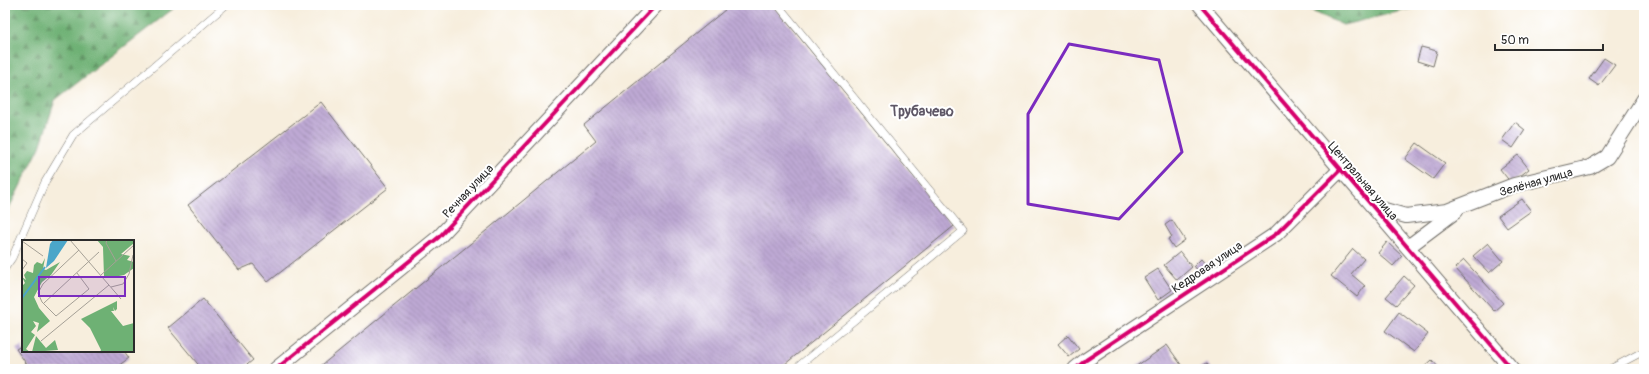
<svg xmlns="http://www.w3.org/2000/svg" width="1649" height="374" font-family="Pangolin,sans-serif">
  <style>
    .forest { fill: url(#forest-firs); stroke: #4c6e50 }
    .building { fill: url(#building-back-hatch) }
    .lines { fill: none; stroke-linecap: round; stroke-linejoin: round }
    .service-casing { stroke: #726f69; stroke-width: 8 }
    .minor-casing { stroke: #726f69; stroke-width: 16 }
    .service { stroke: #fff; stroke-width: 7 }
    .minor { stroke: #fff; stroke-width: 14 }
    .cycleway-casing { stroke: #fff; stroke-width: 6 }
    .cycleway { stroke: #d6006c; stroke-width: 4 }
    .marked { fill: none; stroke: #7b2cbf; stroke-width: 3; stroke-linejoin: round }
    .labels { text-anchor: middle; stroke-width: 4; stroke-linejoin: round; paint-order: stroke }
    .street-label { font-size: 12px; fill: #2b2b2b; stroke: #fff }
    .quarter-label { font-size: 14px; font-weight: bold; fill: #5e5766; stroke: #fff }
    .inset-river { fill: none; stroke: #4ba6c9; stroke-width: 2 }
    .inset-road { fill: none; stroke: #a5a096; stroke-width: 1 }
    .view { fill: #7b2cbf; fill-opacity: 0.15; stroke: #7b2cbf; stroke-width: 2 }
    .inset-edge { fill: none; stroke: #2b2b2b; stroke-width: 2 }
  </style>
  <defs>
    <pattern id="forest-firs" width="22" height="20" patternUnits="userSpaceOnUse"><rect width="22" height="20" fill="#6eb174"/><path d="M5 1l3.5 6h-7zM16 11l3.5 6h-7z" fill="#5b905f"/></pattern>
    <pattern id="building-back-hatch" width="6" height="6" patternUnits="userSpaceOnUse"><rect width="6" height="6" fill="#bea9d4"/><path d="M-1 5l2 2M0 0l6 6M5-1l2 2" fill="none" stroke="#9b8aac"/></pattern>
  </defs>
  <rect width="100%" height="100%" fill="#fff"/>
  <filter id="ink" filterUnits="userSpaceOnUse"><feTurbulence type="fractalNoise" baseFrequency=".025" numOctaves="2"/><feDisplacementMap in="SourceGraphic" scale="8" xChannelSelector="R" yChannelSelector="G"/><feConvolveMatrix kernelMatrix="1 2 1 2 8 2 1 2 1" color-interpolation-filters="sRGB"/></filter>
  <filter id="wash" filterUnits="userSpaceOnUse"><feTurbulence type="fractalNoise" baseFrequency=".012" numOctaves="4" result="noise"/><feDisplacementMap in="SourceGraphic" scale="16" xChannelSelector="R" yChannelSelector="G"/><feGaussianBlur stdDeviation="0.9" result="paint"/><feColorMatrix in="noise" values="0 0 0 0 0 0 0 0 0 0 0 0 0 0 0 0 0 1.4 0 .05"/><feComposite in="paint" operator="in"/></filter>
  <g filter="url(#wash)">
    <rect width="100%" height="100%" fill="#f7eedd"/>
    <g class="forest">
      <polygon points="5,5 178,5 55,100 40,147 5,216"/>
      <polygon points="1298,5 1427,5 1343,25"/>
    </g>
    <g id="blocks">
      <g class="building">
        <polygon points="731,5 773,5 954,226 779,369 317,369 596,141 584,125"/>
        <polygon points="1421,47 1437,51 1433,66 1417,61"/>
        <polygon points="1604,58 1615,65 1599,86 1589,79"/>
        <polygon points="321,102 388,188 268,282 253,264 239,270 188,205"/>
        <polygon points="1515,122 1525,130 1513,148 1502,140"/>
        <polygon points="1417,143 1445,163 1433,179 1405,159"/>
        <polygon points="1518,155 1529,169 1511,183 1500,169"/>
        <polygon points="1522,199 1531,211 1507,228 1498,216"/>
        <polygon points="1172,220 1185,240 1174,248 1168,239 1172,237 1165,225"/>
        <polygon points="1387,242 1402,256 1393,266 1378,253"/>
        <polygon points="1488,243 1503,261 1489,273 1473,256"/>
        <polygon points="1353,249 1364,259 1351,274 1365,286 1357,297 1331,276"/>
        <polygon points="1180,252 1192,267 1177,280 1164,265"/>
        <polygon points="1201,259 1213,273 1205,279 1194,266"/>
        <polygon points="1464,260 1503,303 1494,311 1455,268"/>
        <polygon points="1158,269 1172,290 1158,300 1144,278"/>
        <polygon points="1404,276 1414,285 1396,305 1386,297"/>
        <polygon points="203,299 253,360 242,369 202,369 168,328"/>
        <polygon points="1399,312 1428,334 1414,352 1385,331"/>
        <polygon points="1068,335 1079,349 1069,357 1058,344"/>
        <polygon points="23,345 23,351 124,351 129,358 114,369 30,369 16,349"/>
        <polygon points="1167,345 1182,366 1178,369 1132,369"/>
        <polygon points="1432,360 1440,369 1422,369"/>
        <polygon points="1207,363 1211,369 1198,369"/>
      </g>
    </g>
  </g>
  <g filter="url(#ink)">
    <use href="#blocks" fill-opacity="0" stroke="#726f69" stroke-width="1"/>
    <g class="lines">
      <g class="service-casing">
        <g id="service">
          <polyline points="778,5 963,231 795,369"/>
          <polyline points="5,268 12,258 45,182 73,135 226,5"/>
          <polyline points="1610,369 1644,351"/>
        </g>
      </g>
      <g class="minor-casing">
        <g id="minor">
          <polyline points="1200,5 1512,369"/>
          <polyline points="1374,207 1406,216 1447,211 1514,185 1590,167 1607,157 1644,99"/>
          <polyline points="1408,247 1456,211"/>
          <polyline points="276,369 439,237 656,5"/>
          <polyline points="1075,369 1086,360 1276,234 1340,170"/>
        </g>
      </g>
      <use href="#service" class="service"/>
      <use href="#minor" class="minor"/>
      <g class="cycleway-casing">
        <g id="cycleway">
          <polyline points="1200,5 1512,369"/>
          <polyline points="276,369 439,237 656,5"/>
          <polyline points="1075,369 1086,360 1276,234 1340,170"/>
        </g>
      </g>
      <use href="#cycleway" class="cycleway"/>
    </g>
  </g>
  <path class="marked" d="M1069,44l90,16 23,92 -63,67 -91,-15v-90z"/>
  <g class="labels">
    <g class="street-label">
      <text transform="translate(1363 181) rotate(49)" y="4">Центральная улица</text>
      <text transform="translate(1536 182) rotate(-16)" y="4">Зелёная улица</text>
      <text transform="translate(468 191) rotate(-47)" y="4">Речная улица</text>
      <text transform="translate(1207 267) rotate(-34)" y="4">Кедровая улица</text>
    </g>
    <g class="quarter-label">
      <text x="922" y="116">Трубачево</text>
    </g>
  </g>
  <g transform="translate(22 240)">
    <rect width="112" height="112" fill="#f7eedd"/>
    <path d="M75,0h37v3l-13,11 9,2 -3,4 7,2v6l-10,7 -15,3 -5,-2 -1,-29zM23,18l-2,11 3,1 14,-8 -9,13 -9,7 -8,15 5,11 11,13 -13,11 2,-9 -6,-2 3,5 -5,6 4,3 -9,14 4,3h-8v-66l3,-3 -3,-6 4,3 -2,-5 3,-4 6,2 1,-8 3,-3 5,2zM95,61v8l-2,2 -2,-4 1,4h-3l12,15 11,-3v29h-34l1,-2 -11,-22 -9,-9zM14,96l10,12 9,-8 3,10 -26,2z" fill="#6eb174"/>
    <path d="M46,0l-14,21 -8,7 4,-24 3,-4z" fill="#4ba6c9"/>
    <path class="inset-river" d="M0,58l23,-31"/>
    <path class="inset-road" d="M48,0l51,59M85,0l-1,3 10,18M0,1l21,15M0,19l5,4 -5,7M55,33l12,16 -33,27 -14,-14 -4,-9 5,-9 36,-34M79,35l33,-30M89,47l12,-3 6,-10 4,-19M22,63l55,-51M19,101l68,-56"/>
    <path class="view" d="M17,37h86v19h-86z"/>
    <rect width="112" height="112" class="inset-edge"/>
  </g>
  <rect width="1649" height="374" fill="none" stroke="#fff" stroke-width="20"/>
  <path d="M1495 44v6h108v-6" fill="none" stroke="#2b2b2b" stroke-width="2"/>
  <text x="1501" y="44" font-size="12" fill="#2b2b2b" stroke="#ffffff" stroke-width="3" paint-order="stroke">50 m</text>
</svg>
